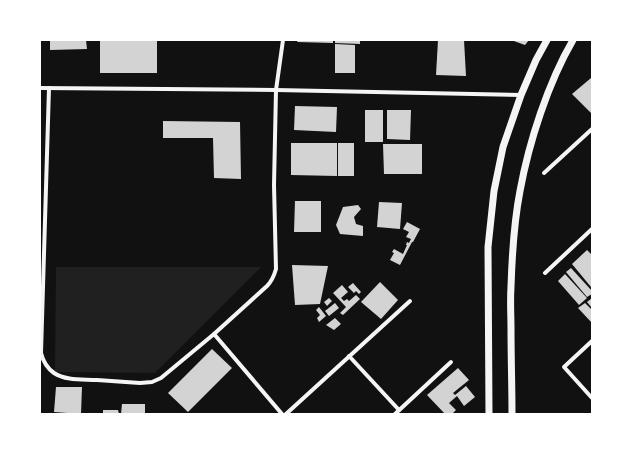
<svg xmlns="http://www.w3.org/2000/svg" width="632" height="454" font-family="'Alegreya Sans',sans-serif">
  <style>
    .green { fill: #202020 }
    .building { fill: #d3d3d3 }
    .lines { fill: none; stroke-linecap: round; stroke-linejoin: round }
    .minor { stroke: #f5f5f5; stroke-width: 4 }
    .tertiary { stroke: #f5f5f5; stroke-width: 7 }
  </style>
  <rect width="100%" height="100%" fill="#111"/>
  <polygon class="green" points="56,267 261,267 155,373 55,372"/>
  <g class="building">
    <polygon points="50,40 86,40 87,49 50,50"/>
    <rect x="100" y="40" width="57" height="33"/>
    <polygon points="298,40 333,40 333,43 297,42"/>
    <polygon points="335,40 360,40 360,44 335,43"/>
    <polygon points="438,40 464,40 466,76 436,75"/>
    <polygon points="511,40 529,40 525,45"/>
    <polygon points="335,44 355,45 355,73 335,73"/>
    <polygon points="591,78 592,79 592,114 572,94"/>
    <polygon points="295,106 337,107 336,132 294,130"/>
    <rect x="365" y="110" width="18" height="32"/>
    <polygon points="387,110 411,110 410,140 387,139"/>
    <polygon points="163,121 240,122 241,179 214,178 213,138 163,138"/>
    <polygon points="291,143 337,143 337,176 291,175"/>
    <rect x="338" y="143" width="16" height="33"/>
    <polygon points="383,144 422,144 422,174 384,174"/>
    <polygon points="295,201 321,201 321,232 294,232"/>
    <polygon points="379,202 402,203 400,229 377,227"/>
    <polygon points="358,205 361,209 354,217 356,224 363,226 363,236 340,234 336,225 343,207"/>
    <polygon points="407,222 420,229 413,242 412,242 400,265 390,260 394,253 392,252 394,249 403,254 407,245 406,245 407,242 409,243 411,239 406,237 409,232 403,229"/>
    <polygon points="587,250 592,255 592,286 591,287 572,264"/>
    <polygon points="292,265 328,266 320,304 295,305"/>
    <polygon points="571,268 592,291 592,294 587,297 566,272"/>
    <polygon points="565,274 587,298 579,305 558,281"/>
    <polygon points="380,282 398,300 381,319 361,302"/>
    <polygon points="353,283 361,292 359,294 356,291 354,293 348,287"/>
    <polygon points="342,285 348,292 341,298 344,301 347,299 349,301 356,295 360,299 343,315 340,313 346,307 333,293"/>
    <polygon points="329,298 332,301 327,306 324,302"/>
    <polygon points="592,298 592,308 587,302"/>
    <polygon points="335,303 339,308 329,316 325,311"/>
    <polygon points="585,303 592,310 592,323 578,308"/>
    <polygon points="319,307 326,316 319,322 317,318 320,315 316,310"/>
    <polygon points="335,318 341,324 334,330 326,325"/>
    <polygon points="212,349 232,368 188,412 168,393"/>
    <polygon points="458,368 469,380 453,393 455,395 466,386 475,397 464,406 457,396 449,403 456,410 452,414 445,414 427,395"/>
    <polygon points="56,387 82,387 81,414 54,412"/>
    <polygon points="122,404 145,404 145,414 121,414"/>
    <polygon points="103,410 118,410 119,414 103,414"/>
  </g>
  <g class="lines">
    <g class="minor">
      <polyline points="40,88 276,90 521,95"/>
      <path d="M49,88l-8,265c2,8 6,15 13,20 12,8 29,6 43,7 14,1 29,2 43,3l12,-1 9,-4 53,-44 53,-48c5,-5 7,-10 9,-17l-2,-84 2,-95 7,-50"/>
      <polyline points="544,173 592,129"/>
      <polyline points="545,273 592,229"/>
      <polyline points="214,334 282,414"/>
      <polyline points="592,341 564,367 592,398"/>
      <polyline points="349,356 399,410"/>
      <polyline points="286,414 410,301"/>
      <polyline points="395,414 451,362"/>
    </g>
    <g class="tertiary">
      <polyline points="489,414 488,247 494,191 503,147 521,95 536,60 547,40"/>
      <path d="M512,414c0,-28 -1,-56 -1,-85 0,-14 -1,-28 0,-42 1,-32 3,-65 9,-96 9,-49 28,-108 53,-151"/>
    </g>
  </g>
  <rect width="632" height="454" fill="none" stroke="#ffffff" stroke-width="82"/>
</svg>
